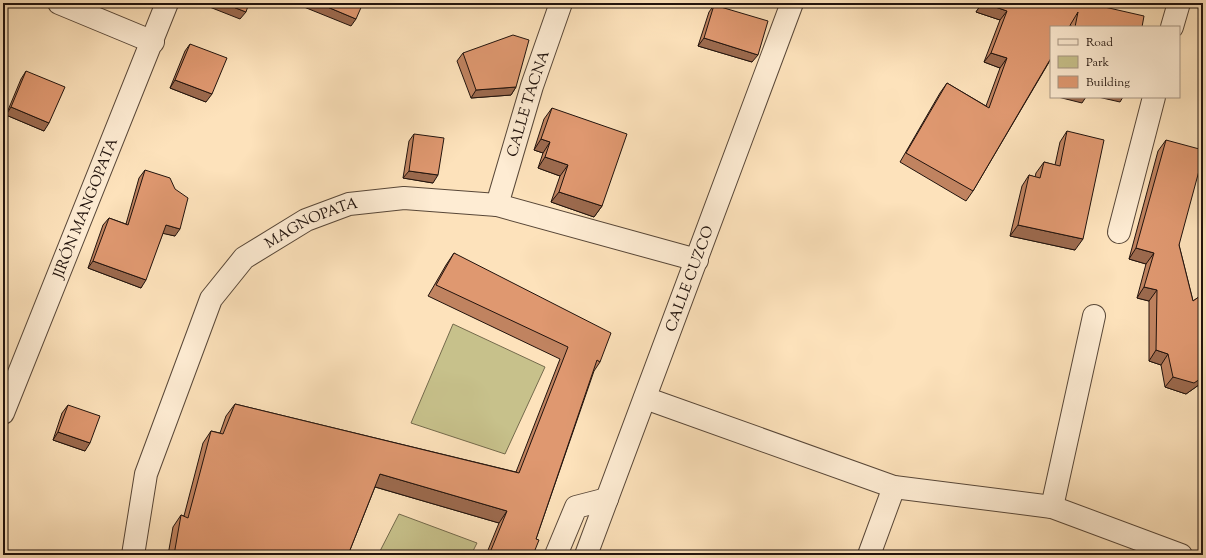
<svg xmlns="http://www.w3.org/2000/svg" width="1206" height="558" font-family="'Sorts Mill Goudy',serif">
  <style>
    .green { fill: #c7c18b; stroke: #746a4c }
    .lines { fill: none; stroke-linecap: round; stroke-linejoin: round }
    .minor-casing { stroke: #584738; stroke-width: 24 }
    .minor { stroke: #feecd3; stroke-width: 22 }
    .wall { fill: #c08360; stroke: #21130d }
    .shaded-wall { fill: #9c6a4e; stroke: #21130d }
    .building { fill: #df9870; stroke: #21130d }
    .labels { text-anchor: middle; stroke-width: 3; stroke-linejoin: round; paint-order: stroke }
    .street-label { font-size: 15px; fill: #21130d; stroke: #feecd3 }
  </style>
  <rect width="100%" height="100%" fill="#fde2bb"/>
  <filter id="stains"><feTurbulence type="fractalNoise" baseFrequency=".005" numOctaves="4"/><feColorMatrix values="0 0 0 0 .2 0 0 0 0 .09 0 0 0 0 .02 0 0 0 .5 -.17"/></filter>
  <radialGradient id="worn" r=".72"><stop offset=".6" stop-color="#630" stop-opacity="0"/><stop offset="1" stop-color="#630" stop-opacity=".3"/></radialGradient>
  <g class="green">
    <polygon points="453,324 545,367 505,454 411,423"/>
    <polygon points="399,514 477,543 471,555 378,555"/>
  </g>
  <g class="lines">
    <g class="minor-casing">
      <g id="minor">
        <polyline points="59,3 153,42"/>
        <polyline points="1172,27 1179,3"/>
        <path id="s1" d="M497,205l35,-119 29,-83"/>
        <polyline points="1119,232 1154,97"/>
        <polyline points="645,398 894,487 1052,507 1181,555"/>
        <path id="s2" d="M3,413l164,-410"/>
        <polyline points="1052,507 1094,316"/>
        <path id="s3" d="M133,555l13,-81 65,-175 33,-41 62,-38 43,-16 55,-6 93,7 200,55"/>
        <polyline points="556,555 576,507 607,499"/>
        <path id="s4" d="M586,555l206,-552"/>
        <polyline points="869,555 894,487"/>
      </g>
    </g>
    <use href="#minor" class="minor"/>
  </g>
  <g class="wall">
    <polygon points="982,3 1087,3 1142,27 1070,27 1071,25 973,191 966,201 900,162 940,93 947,83 986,106 1000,68 984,62 1000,20 976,12"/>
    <polygon points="714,5 752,62 698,46 709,12"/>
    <polygon points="190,44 206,102 170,88 185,51"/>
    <polygon points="463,53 516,87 511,95 471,98 457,61"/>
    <polygon points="26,71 44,131 6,115 21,79"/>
    <polygon points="552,108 602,206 594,217 551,202 560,176 538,168 543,153 534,150 544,119"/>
    <polygon points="1067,131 1075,250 1010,236 1022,186 1029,175 1035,177 1036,173 1044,162 1055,165 1060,142"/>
    <polygon points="414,134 433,183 403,178 409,141"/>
    <polygon points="1166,140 1179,245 1193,301 1203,294 1203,382 1186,394 1165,387 1161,365 1149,361 1149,301 1137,298 1146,264 1129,259 1158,151"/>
    <polygon points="145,170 175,236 163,233 141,288 88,268 103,225 109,218 126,224 139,178"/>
    <polygon points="454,253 600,362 594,371 536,539 533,555 486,555 499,523 375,487 348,555 168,555 173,527 181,515 184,516 203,443 211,431 220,433 226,416 235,404 516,472 560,359 428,296 446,265"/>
    <polygon points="68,405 85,451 53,440 62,413"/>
  </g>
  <g class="shaded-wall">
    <polygon points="209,3 223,3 246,12 240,19 207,6"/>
    <polygon points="300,3 318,3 356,19 351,26 299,5"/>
    <polygon points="982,3 984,3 1007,11 1000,20 976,12"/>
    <polygon points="704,38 758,55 752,62 698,46"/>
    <polygon points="991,53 1007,58 1000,68 984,62"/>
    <polygon points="175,80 212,94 206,102 170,88"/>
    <polygon points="516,87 511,95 471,98 476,90"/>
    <polygon points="1058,97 1086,97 1082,103"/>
    <polygon points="1098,97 1123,97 1120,102"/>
    <polygon points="11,107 49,123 44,131 6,115"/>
    <polygon points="541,139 550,142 543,153 534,150"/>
    <polygon points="545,157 568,165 560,176 538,168"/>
    <polygon points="409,171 438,175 433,183 403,178"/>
    <polygon points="559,192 602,206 594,217 551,202"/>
    <polygon points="166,225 180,229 175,236 161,233"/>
    <polygon points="1018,225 1083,239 1075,250 1010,236"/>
    <polygon points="1136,248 1154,253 1146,264 1129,259"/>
    <polygon points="93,261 146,280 141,288 88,268"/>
    <polygon points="1144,287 1157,290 1149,301 1137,298"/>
    <polygon points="1156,350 1168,354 1161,365 1149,361"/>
    <polygon points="1173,377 1203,377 1203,382 1186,394 1165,387"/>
    <polygon points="58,432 90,443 85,451 53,440"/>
    <polygon points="380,474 507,511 499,523 372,486"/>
  </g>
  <g class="building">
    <polygon points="223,3 249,3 246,12"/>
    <polygon points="318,3 363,3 356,19"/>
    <polygon points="984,3 1087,3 1144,16 1142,27 1075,27 1078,12 1069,27 1051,27 1051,58 973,191 906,153 947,83 989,108 1007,58 991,53 1007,11"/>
    <polygon points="714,5 768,21 758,55 704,38"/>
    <polygon points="513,35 529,40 516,87 476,90 463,53"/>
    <polygon points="190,44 227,58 212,94 175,80"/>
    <polygon points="26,71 65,87 49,123 11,107"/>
    <polygon points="552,108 627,134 602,206 559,192 568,165 545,157 550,142 541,139"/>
    <polygon points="1067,131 1104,140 1083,239 1018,225 1029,175 1040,178 1044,162 1060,166"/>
    <polygon points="414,134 444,138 438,175 409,171"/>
    <polygon points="1166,140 1203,150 1203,156 1179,245 1193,301 1203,294 1203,377 1194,383 1173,377 1168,354 1156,350 1157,290 1144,287 1154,253 1136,248"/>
    <polygon points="145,170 170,178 175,189 188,198 180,229 166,225 146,280 93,261 109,218 128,225"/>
    <polygon points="454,253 611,333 600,362 597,360 536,539 539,540 533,555 489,555 507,511 380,474 348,555 174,555 181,515 188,518 211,431 223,434 235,404 519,473 568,347 436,285"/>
    <polygon points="3,268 5,269 3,274"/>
    <polygon points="68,405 100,416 90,443 58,432"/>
  </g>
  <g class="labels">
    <g class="street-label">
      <text dy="5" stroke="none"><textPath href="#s1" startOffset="106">CALLE TACNA</textPath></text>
      <text dy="5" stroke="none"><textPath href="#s2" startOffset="221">JIRÓN MANGOPATA</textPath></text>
      <text dy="5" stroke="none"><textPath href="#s3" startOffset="398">MAGNOPATA</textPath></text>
      <text dy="5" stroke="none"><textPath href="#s4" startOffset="295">CALLE CUZCO</textPath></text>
    </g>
  </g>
  <rect width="1206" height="558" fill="none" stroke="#fde2bb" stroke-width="16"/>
  <rect x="4" y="4" width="1198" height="550" fill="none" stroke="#21130d" stroke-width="2"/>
  <rect x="8" y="8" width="1190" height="542" fill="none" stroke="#21130d"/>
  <rect x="1050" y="26" width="130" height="72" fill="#feecd3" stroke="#a69584"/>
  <rect x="1058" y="39" width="20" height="6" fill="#feecd3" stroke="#a69584"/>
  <text x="1086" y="46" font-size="12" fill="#21130d">Road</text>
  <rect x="1058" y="56" width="20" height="12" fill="#c7c18b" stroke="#a69584"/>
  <text x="1086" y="66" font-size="12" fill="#21130d">Park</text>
  <rect x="1058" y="76" width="20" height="12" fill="#df9870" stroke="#a69584"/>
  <text x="1086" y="86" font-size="12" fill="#21130d">Building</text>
  <rect width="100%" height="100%" filter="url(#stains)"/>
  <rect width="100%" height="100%" fill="url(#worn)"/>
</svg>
